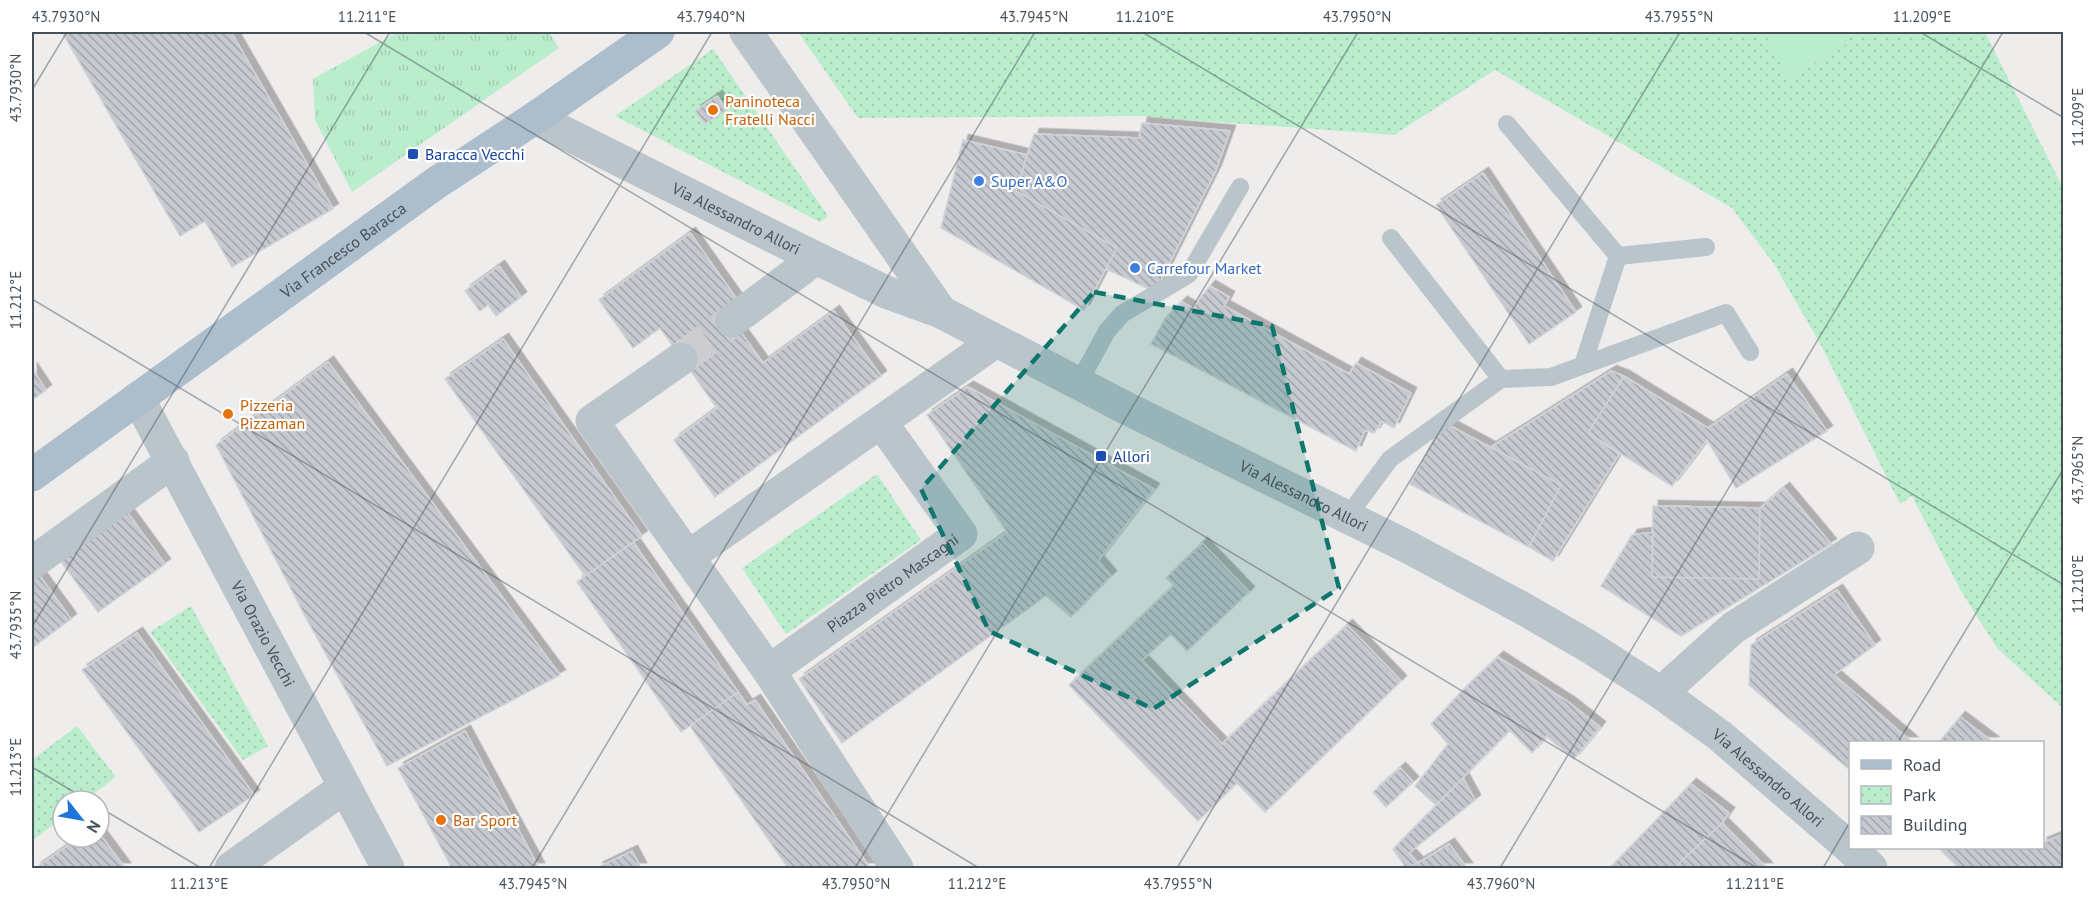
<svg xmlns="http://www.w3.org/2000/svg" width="2095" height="900" viewBox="0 0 2095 900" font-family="'PT Sans',sans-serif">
	<defs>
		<pattern id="grass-tufts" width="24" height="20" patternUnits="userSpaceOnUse" patternTransform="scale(1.5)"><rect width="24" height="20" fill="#baedcc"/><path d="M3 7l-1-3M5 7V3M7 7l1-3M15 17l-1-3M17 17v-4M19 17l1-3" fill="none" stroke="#a1cdb1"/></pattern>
		<pattern id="park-dots" width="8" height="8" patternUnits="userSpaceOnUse" patternTransform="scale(1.5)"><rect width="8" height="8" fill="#baedcc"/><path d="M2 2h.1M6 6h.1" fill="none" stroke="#a1cdb1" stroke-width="1.8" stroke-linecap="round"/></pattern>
		<pattern id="building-back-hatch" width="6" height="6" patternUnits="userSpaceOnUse" patternTransform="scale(1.5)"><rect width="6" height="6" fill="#c6c9cf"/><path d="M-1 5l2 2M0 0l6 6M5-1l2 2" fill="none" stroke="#a3a6ab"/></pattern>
		<filter id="shadow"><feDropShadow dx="5.5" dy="-5.5" stdDeviation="0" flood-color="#0004"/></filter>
	</defs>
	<rect width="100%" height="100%" fill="#efecec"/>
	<path fill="url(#grass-tufts)" d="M398,32H549L559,48L352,192L315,120L313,79Z"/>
	<path fill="url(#park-dots)" d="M798,32H1985L2063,188V708L1997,648L1961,591L1912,496L1900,504L1821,345L1774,264L1732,208L1495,70L1394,135L1139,116L858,118Z
		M713,49L828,216L820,222L615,116Z
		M877,474L921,540L786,634L742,568Z
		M191,606L268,746L243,760L150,632Z
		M77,726L116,777L84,801H63V817L32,841V760Z"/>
	<path fill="#baedcc" d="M1764,32H1841L1847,44L1789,79Z"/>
	<path fill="url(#building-back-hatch)" stroke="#d0d3d8" stroke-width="1.5" filter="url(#shadow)" d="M62,32H231L333,209L232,267L205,221L180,236Z
		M717,96L727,110L705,124L695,111Z
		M1142,123L1230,131L1216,170L1155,292L1106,269L1117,248L1016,191L1034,134L1139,138Z
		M963,140L1027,155L1016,191L1117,248L1084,310L941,228Z
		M1483,173L1576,312L1529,344L1436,205Z
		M690,233L741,305L728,315L763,363L834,311L881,376L715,497L674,440L717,408L660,328L633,348L599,300Z
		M499,266L521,297L496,316L488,305L480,311L465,291Z
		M1210,286L1229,297L1224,306L1349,374L1356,363L1411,393L1394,428L1382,421L1374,433L1365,430L1356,451L1151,344L1166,317L1182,302L1192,308Z
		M503,339L642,536L585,576L445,379Z
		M328,362L560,675L387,766L305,616L216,445Z
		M32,369L46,390L32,400Z
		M1611,371L1624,376L1588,433L1619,454L1553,561L1529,547L1561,485L1491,447Z
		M1787,374L1827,431L1736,488L1707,440L1672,486L1588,433L1624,376L1708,428Z
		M968,387L1154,489L1098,561L1111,576L1071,617L1046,596L842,743L799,679L1007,532L927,415Z
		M1443,422L1561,485L1529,547L1410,484Z
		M1784,488L1831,544L1681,636L1601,586L1632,535L1653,532L1652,577L1759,579L1760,508Z
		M1653,506L1760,508L1759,579L1652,577Z
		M124,508L165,564L98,612L57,556Z
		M633,542L738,692L681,732L577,582Z
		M1202,543L1249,592L1187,651L1171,634L1142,660L1222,744L1347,625L1401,681L1265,812L1237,783L1198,821L1069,685L1174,585L1166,578Z
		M39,575L71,619L32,648V581Z
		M1837,590L1875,645L1834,675L1912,742H1850V770L1749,685L1751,645Z
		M137,633L254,795L199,832L82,670Z
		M1498,657L1570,703L1600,727L1574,759L1546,736L1532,753L1467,686Z
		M1467,686L1510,730L1436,805L1415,786L1448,744L1431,724Z
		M738,692L747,705L755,700L870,868H788L690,726Z
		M1960,717L1993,742H1939Z
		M465,731L539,868H452L398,768Z
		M1400,768L1413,782L1386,807L1373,792Z
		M1463,778L1475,800L1409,853L1418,863L1406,868L1393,849Z
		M1691,784L1729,813L1722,823L1674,868H1610Z
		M1722,823L1767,868H1674Z
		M99,833L125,868H36L80,837H99Z
		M2064,834V868H2040L2039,867L2029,868L2023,865L2020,868H1959L1938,848H2042V843Z
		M1449,844L1467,868H1408L1418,863Z
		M632,851L641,868H597Z"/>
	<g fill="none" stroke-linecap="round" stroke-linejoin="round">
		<path stroke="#cdcdcf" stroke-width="33" stroke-dasharray="33 16" stroke-linecap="butt" d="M681,359L732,321"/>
		<path stroke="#bac4cb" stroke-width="18" d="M1507,124L1618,256L1583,365
			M1618,256L1706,247
			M1501,379L1551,377L1726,313L1750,352
			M1078,384L1107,331L1122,314L1189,274L1240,187
			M1347,517L1390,459L1501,379L1391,238"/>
		<g stroke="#bac4cb" stroke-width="33">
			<path id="s1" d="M535,118L816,258L886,292L941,312"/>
			<path d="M732,321L816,258"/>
			<path d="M681,359L592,421L688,557L996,341"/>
			<path id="s2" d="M138,398L388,868"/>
			<path d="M688,557L769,671L897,868"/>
			<path d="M32,563L173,461"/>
			<path id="s3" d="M769,671L961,534L881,422"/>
			<path d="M1661,693L1733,628L1858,548"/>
			<path d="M231,868L345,787"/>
		</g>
		<path stroke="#bac4cb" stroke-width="33" id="s4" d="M746,32L941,312L1124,407L1406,546L1522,608L1588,646L1661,693L1719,735L1848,846L1871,868"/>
		<path stroke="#acbdcb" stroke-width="33" id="s5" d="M32,475L436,183L535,118L658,32"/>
	</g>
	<path fill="#0f766e" fill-opacity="0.2" stroke="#0f766e" stroke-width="4.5" stroke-dasharray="12 8" stroke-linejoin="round" d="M1094,292L1272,326L1339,588L1153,709L989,631L921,489Z"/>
	<path fill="none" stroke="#455059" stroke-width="1.5" stroke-opacity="0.45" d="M364,32L1757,868M1142,32L2064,585M1920,32L2064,118M32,90L67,32M32,299L979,868M32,627L390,32M1898,742L2064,468M32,767L89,801M99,807L201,868M209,868L712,32M532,868L1035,32M855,868L1358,32M1177,868L1680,32M1500,868L2003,32M1823,868L1850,822"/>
	<g fill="#e8710a" stroke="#fff" stroke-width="2">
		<circle cx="713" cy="110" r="6"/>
		<circle cx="228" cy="414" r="6"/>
		<circle cx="441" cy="820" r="6"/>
	</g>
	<g fill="#1a4fb4" stroke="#fff" stroke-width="2">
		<rect x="407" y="148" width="12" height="12" rx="3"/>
		<rect x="1095" y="450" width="12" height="12" rx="3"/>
	</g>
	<g fill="#3f7fe0" stroke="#fff" stroke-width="2">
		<circle cx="979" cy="181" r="6"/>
		<circle cx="1135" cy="268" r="6"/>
	</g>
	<g text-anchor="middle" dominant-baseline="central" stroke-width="4.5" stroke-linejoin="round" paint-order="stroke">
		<g font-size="16" fill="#c56008" stroke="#fff" text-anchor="start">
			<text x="725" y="101">Paninoteca<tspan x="725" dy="18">Fratelli Nacci</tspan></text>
			<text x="240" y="405">Pizzeria<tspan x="240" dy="18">Pizzaman</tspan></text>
			<text x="453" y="820">Bar Sport</text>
		</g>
		<g font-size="16" fill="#164399" stroke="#fff" text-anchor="start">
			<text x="425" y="154">Baracca Vecchi</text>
			<text x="1113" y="456">Allori</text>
		</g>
		<g font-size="16" fill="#366cbe" stroke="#fff" text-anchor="start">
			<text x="991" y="181">Super A&amp;O</text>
			<text x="1147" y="268">Carrefour Market</text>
		</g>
		<g font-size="16" fill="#455059" stroke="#fff">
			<text stroke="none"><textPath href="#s1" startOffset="225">Via Alessandro Allori</textPath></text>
			<text stroke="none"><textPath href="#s5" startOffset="384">Via Francesco Baracca</textPath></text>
			<text stroke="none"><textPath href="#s4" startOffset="748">Via Alessandro Allori</textPath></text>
			<text stroke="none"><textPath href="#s3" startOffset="152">Piazza Pietro Mascagni</textPath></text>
			<text stroke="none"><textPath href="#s2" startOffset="267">Via Orazio Vecchi</textPath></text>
			<text stroke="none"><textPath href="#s4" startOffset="1293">Via Alessandro Allori</textPath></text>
		</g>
	</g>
	<rect width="2095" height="900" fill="none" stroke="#ffffff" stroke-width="66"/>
	<rect x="1849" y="741" width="195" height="108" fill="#ffffff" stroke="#b5b9bd" stroke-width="1.5"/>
	<rect x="1861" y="760" width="30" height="9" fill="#acbdcb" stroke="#b5b9bd" stroke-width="1.5"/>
	<text x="1903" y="771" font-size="18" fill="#455059">Road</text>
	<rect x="1861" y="786" width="30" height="18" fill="url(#park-dots)" stroke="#b5b9bd" stroke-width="1.5"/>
	<text x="1903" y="801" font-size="18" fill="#455059">Park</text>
	<rect x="1861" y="816" width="30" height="18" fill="url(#building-back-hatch)" stroke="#b5b9bd" stroke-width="1.5"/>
	<text x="1903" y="831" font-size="18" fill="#455059">Building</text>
	<g transform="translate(81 819) rotate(121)"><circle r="28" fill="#ffffff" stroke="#b5b9bd" stroke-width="1.5"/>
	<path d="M0-4.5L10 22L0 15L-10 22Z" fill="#1d76d7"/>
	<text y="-9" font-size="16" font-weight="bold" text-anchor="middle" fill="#455059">N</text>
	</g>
	<rect x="33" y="33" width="2029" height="834" fill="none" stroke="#455059" stroke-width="2"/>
	<g font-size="15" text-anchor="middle" fill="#455059">
		<text x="66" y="22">43.7930°N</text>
		<text x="367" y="22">11.211°E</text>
		<text x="711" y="22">43.7940°N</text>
		<text x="1034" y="22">43.7945°N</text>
		<text x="1145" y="22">11.210°E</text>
		<text x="1357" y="22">43.7950°N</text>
		<text x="1679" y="22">43.7955°N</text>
		<text x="1922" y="22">11.209°E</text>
		<text transform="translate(16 88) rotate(-90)" y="5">43.7930°N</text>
		<text transform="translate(2078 117) rotate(-90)" y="5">11.209°E</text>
		<text transform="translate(16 300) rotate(-90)" y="5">11.212°E</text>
		<text transform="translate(2078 470) rotate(-90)" y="5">43.7965°N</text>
		<text transform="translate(2078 584) rotate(-90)" y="5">11.210°E</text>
		<text transform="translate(16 625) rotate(-90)" y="5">43.7935°N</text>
		<text transform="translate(16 767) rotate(-90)" y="5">11.213°E</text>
		<text x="199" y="889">11.213°E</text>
		<text x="533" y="889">43.7945°N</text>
		<text x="856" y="889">43.7950°N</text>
		<text x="977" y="889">11.212°E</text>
		<text x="1178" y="889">43.7955°N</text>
		<text x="1501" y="889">43.7960°N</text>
		<text x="1755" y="889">11.211°E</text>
	</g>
</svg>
